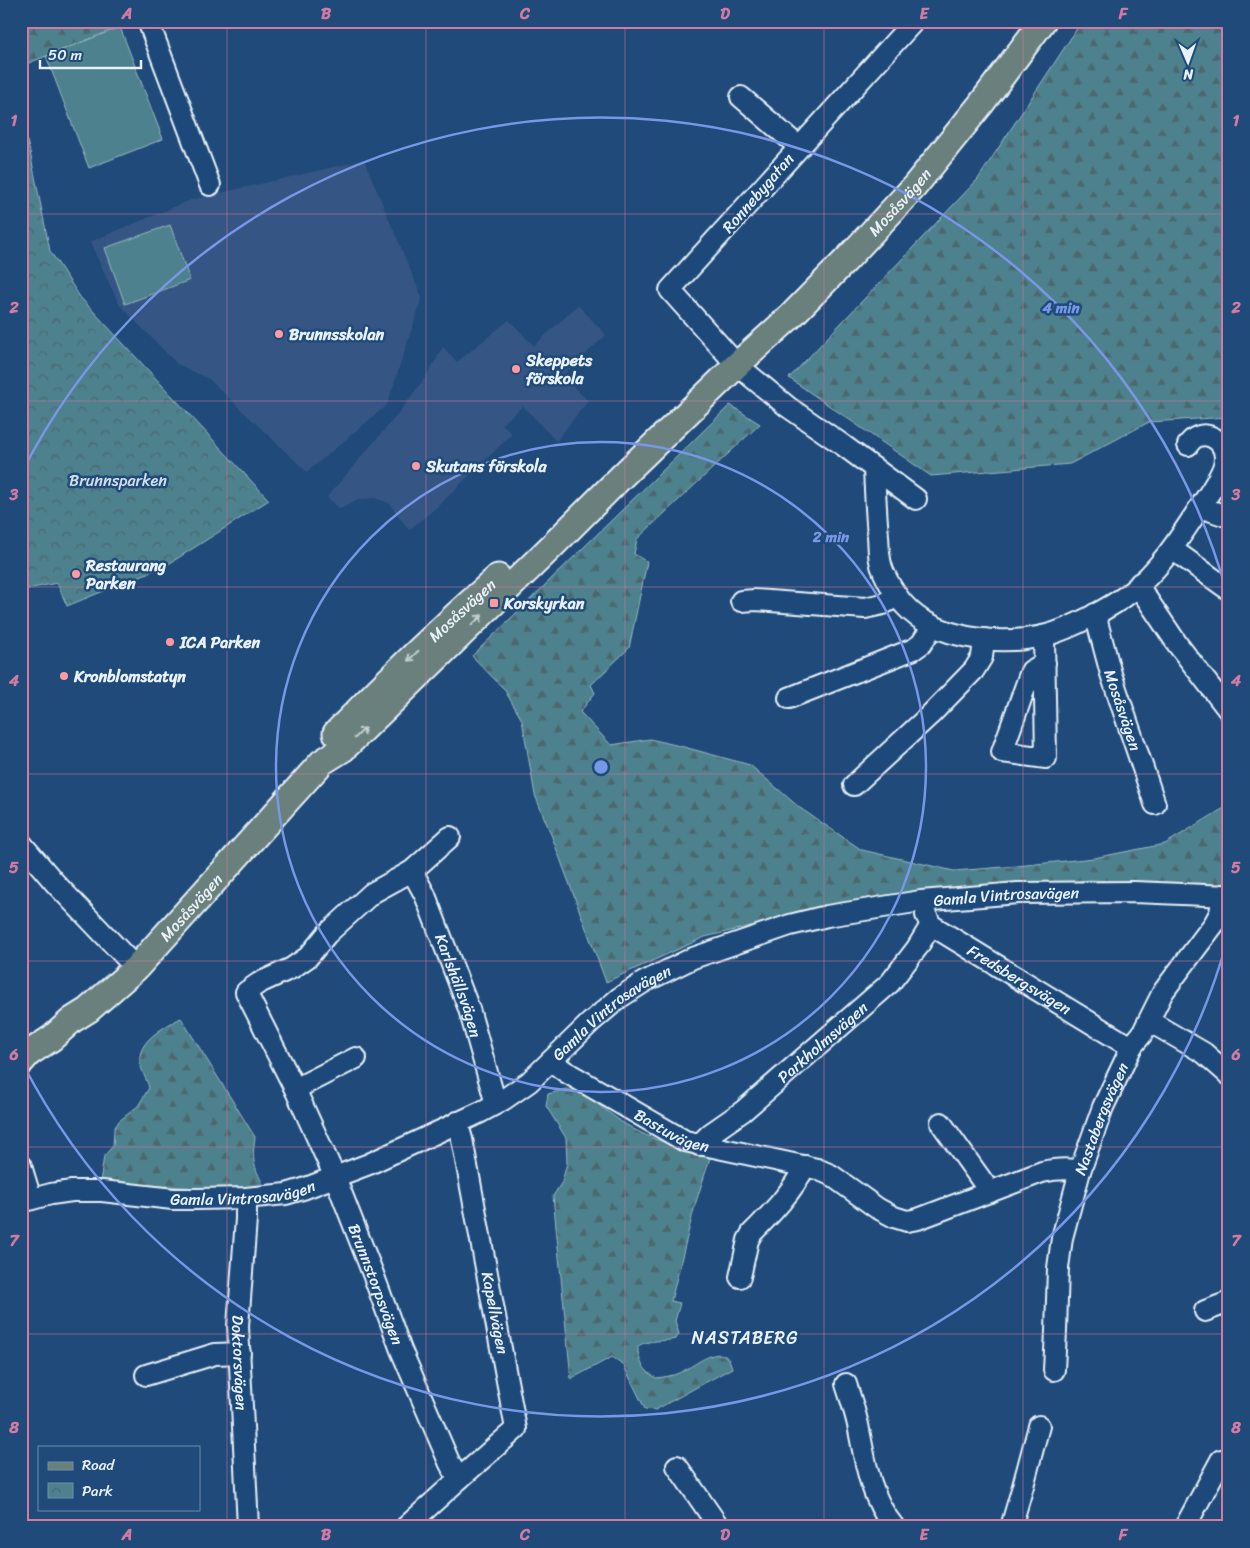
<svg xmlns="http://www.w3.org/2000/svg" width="1250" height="1548" viewBox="0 0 1250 1548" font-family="Sriracha,sans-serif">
	<defs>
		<pattern id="forest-firs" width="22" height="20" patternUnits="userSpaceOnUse" patternTransform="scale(1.25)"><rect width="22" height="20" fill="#4e818d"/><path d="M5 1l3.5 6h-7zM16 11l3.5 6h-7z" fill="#4a676f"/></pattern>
		<pattern id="park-crowns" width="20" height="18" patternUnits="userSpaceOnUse" patternTransform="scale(1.25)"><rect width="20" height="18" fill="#4e818d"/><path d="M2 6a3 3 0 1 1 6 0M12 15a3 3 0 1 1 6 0" fill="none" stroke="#4a676f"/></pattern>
	</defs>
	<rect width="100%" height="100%" fill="#1f4a7a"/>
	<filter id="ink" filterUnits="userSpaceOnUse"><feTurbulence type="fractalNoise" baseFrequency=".02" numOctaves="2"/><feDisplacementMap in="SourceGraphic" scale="10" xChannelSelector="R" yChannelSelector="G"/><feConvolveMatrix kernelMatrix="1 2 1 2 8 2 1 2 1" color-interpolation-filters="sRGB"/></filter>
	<g filter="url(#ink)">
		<path fill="#365784" d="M364,160L422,298L387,405L307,472L209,379L177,364L119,304L90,242L191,200Z
			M578,305L606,335L562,376L588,401L556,441L523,406L502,424L512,434L438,506L409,530L389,503L375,498L359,499L340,509L327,497L398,414L427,375L443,347L457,362L509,320L534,346Z"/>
		<path fill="#4e818d" stroke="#9bb9c2" d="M120,27L163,139L89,168L46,56Z
			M170,225L190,280L125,304L105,248Z"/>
		<path fill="url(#forest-firs)" stroke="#9bb9c2" d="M21,21H128L120,27L21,66Z
			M1082,21H1229V417L1149,422L1070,464L931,476L789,378L978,179Z
			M730,405L760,424L637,539L634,554L647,562L629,648L591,685L595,693L580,712L611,745L650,739L684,747L750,765L800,808L862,850L954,871L1017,866L1094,858L1165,844L1229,805V888L1092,880L951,890L843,904L705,937L606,982L552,837L535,795L522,720L504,689L472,656Z
			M181,1018L255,1137C252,1161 253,1165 264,1186L246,1191L100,1182L104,1156L113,1146L114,1129L119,1121L138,1106L149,1088C147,1079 141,1072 140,1062C137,1041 165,1026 181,1018Z
			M566,1089C588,1093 606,1112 625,1124C652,1141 681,1148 711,1155L695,1205L671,1301L680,1303L675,1321L679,1334L676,1339C663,1342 649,1339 638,1346C637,1360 644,1371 656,1378C664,1377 672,1376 679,1373C694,1367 725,1337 732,1368L655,1410L645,1409L623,1364L612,1357L571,1379L553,1196L562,1182L567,1163L566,1138L546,1106L548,1094Z"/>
		<path fill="url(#park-crowns)" stroke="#9bb9c2" d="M21,120L30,152L50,251L80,297L269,500L167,565L67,606L57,583L23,590L24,596H21Z"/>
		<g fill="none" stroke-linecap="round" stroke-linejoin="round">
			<defs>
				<g id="minor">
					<path d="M148,21L210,185"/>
					<path d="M914,21L670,290L737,365L788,407L840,443L916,499"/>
					<path d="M741,97L798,146"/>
					<path d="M874,468C875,491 876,513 878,536C879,549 878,561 884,573C892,591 905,609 922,620C957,641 1007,645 1047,635C1070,629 1112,607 1131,592C1159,570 1179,539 1198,510C1206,498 1226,471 1225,457C1224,436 1199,427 1188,445"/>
					<path d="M1200,507L1229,517"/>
					<path d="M1172,549L1229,590"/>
					<path d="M1140,583L1143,593L1178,645L1229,711"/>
					<path d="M741,601L755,600L865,608L883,604L897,596"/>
					<path id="s1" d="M1095,614L1111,674L1155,804"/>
					<path d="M1044,636L1046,758L1002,752L1031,671L1045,663"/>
					<path d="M789,698L914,649L921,644L933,626"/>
					<path d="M854,785L930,715L974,670L982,657L984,639"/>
					<path id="s2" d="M450,837L412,871L372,893L327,934L308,957L292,968L259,983L246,992L295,1089L335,1177L373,1274L401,1350L450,1464L459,1479"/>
					<path d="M21,843L55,883L136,968"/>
					<path id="s3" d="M412,871L425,895L469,1009L496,1104"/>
					<path id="s4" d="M926,915L931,925L1119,1040L1132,1046"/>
					<path d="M1149,1021L1204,1053L1229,1075"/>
					<path id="s5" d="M551,1061L566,1072L685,1141L817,1169L831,1175L877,1208L894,1217L907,1221L918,1219L1042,1172C1056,1169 1067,1168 1080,1171"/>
					<path d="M295,1089L356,1058"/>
					<path d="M941,1123L990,1192"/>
					<path id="s6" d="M699,1145L710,1134L743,1111L890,983L917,948L931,925"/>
					<path d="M21,1166L31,1199"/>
					<path id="s7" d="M246,1198V1219L238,1326L248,1527"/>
					<path id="s8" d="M21,1202L51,1194L72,1191H102L173,1199H198L246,1198L286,1194L303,1189L369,1164L481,1112L503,1100L529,1082L591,1022L619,998L644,982L693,958L790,925L827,916L921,901L1018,893L1134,892L1229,896"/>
					<path d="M740,1277L748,1240L752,1233C772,1213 793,1191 805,1166"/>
					<path d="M1205,1311L1229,1302"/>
					<path id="s9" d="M1054,1370L1056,1331L1058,1268L1062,1238L1080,1171L1103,1107L1132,1046L1142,1034L1163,992L1214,924L1220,913L1223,895"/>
					<path d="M146,1375L215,1354L240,1353"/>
					<path d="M846,1384C850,1397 855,1411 858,1425C865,1460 870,1498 894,1527"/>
					<path d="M677,1466L719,1527"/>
					<path d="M406,1527L459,1479L516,1429L462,1139L457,1122"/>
					<path d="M1011,1527L1023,1486L1039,1426"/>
					<path d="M1185,1527L1221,1460"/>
				</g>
				<g id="major">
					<path id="s10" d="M336,733C388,679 442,627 498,577"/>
					<path id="s11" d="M21,1062L29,1053L52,1038L72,1020L88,1010L136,968L322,762L343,749L549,549L622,476L737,365L791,316L848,258L914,187L981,104L1043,21"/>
				</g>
			</defs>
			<use href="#minor" stroke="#e8f1f8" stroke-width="24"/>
			<use href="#major" stroke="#e8f1f8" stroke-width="29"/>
			<use href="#minor" stroke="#1f4a7a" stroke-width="20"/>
			<use href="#major" stroke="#6a807c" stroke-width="25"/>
		</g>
		<defs><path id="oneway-shaft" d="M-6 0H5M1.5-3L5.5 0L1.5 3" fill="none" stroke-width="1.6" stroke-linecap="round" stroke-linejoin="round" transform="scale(1.25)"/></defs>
		<g stroke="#c2cfd3">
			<use href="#oneway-shaft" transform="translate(477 620) rotate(-44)"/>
			<use href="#oneway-shaft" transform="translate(413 656) rotate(136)"/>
			<use href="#oneway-shaft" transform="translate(360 733) rotate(-44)"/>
		</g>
	</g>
	<path fill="none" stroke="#d37aa2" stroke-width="1" stroke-opacity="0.55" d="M227,21V1527M426,21V1527M625,21V1527M824,21V1527M1023,21V1527M21,214H1229M21,401H1229M21,587H1229M21,774H1229M21,961H1229M21,1147H1229M21,1334H1229"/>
	<g fill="none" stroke="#7897e6" stroke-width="2.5">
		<circle cx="601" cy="767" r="325"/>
		<path d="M1227 941A650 650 0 0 1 22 1062M22 472A650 650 0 0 1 1227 593"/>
	</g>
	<g fill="#ff9aa2" stroke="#1f4a7a" stroke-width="2">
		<circle cx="279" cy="334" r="5"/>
		<circle cx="516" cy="369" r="5"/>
		<circle cx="416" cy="466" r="5"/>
		<circle cx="76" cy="574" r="5"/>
		<rect x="489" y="598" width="10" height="10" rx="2.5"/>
		<circle cx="170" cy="642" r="5"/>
		<circle cx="64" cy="676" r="5"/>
	</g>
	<g text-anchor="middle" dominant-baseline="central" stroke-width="5" stroke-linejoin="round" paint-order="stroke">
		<g font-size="16" fill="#e8f1f8" stroke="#1f4a7a">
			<text transform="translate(758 193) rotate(-49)">Ronnebygatan</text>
			<text stroke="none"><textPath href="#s11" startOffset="1232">Mosåsvägen</textPath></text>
			<text stroke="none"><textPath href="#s10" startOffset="176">Mosåsvägen</textPath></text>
			<text stroke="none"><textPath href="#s1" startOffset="100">Mosåsvägen</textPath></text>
			<text stroke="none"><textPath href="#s8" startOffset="1064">Gamla Vintrosavägen</textPath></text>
			<text stroke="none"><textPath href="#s11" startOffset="231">Mosåsvägen</textPath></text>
			<text stroke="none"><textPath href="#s4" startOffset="115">Fredsbergsvägen</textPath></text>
			<text stroke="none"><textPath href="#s3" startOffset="124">Karlshällsvägen</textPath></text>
			<text stroke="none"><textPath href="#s8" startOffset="644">Gamla Vintrosavägen</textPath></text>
			<text stroke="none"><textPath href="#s6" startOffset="161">Parkholmsvägen</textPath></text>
			<text stroke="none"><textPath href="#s9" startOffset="258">Nastabergsvägen</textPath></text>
			<text stroke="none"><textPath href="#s5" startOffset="140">Bastuvägen</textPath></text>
			<text stroke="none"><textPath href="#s8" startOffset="224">Gamla Vintrosavägen</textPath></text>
			<text stroke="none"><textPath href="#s2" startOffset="579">Brunnstorpsvägen</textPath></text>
			<text transform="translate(495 1313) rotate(79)">Kapellvägen</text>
			<text stroke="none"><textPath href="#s7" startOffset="165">Doktorsvägen</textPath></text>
		</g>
		<g font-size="16" font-weight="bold" fill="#e8f1f8" stroke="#1f4a7a" text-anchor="start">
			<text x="289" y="334">Brunnsskolan</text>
			<text x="526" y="360">Skeppets<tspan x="526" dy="18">förskola</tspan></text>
			<text x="426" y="466">Skutans förskola</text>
			<text x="86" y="565">Restaurang<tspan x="86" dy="18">Parken</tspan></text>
			<text x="504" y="603">Korskyrkan</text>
			<text x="180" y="642">ICA Parken</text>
			<text x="74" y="676">Kronblomstatyn</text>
		</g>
		<g font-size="16" fill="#d1e0e8" stroke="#1f4a7a">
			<text x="118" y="480">Brunnsparken</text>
		</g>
		<g font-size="18" letter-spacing="1" fill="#e8f1f8" stroke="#1f4a7a">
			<text x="745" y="1338">NASTABERG</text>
		</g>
	</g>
	<circle cx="601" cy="767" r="8" fill="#7897e6" stroke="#1f4a7a" stroke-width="2.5"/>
	<g font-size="15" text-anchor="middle" font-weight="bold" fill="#7897e6" stroke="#1f4a7a" stroke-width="5" stroke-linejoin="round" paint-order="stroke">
		<text x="1061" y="313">4 min</text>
		<text x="831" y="542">2 min</text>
	</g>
	<rect width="1250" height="1548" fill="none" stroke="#1f4a7a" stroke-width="55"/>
	<rect x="38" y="1446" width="162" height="65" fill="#1f4a7a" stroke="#6f8dac"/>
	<rect x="48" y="1462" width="25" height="8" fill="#6a807c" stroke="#6f8dac"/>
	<text x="82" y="1470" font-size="15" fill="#e8f1f8">Road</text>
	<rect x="48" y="1483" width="25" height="15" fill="url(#park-crowns)" stroke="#6f8dac"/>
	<text x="82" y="1496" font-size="15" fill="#e8f1f8">Park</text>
	<g transform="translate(1188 62) rotate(178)" stroke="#1f4a7a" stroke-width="4" paint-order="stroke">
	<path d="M0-4L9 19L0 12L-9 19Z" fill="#e8f1f8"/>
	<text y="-8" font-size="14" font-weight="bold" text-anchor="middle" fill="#e8f1f8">N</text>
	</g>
	<path d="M40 60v8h101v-8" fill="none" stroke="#e8f1f8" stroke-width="2.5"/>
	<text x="48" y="60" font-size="15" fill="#e8f1f8" stroke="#1f4a7a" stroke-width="4" paint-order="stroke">50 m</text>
	<rect x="28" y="28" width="1194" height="1492" fill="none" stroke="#d37aa2" stroke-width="2"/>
	<g font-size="16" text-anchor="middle" font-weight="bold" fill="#d37aa2">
		<text x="127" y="19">A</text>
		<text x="326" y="19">B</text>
		<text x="525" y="19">C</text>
		<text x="725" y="19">D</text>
		<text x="924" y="19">E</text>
		<text x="1123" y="19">F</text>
		<text x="14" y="126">1</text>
		<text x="1236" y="126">1</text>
		<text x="14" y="313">2</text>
		<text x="1236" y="313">2</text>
		<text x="14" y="500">3</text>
		<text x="1236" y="500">3</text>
		<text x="14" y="686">4</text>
		<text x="1236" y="686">4</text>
		<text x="14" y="873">5</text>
		<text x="1236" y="873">5</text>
		<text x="14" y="1060">6</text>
		<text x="1236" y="1060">6</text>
		<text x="14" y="1246">7</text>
		<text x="1236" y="1246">7</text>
		<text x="14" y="1433">8</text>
		<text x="1236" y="1433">8</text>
		<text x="127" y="1540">A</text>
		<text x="326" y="1540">B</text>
		<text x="525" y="1540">C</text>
		<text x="725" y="1540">D</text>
		<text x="924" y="1540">E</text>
		<text x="1123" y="1540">F</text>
	</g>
</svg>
